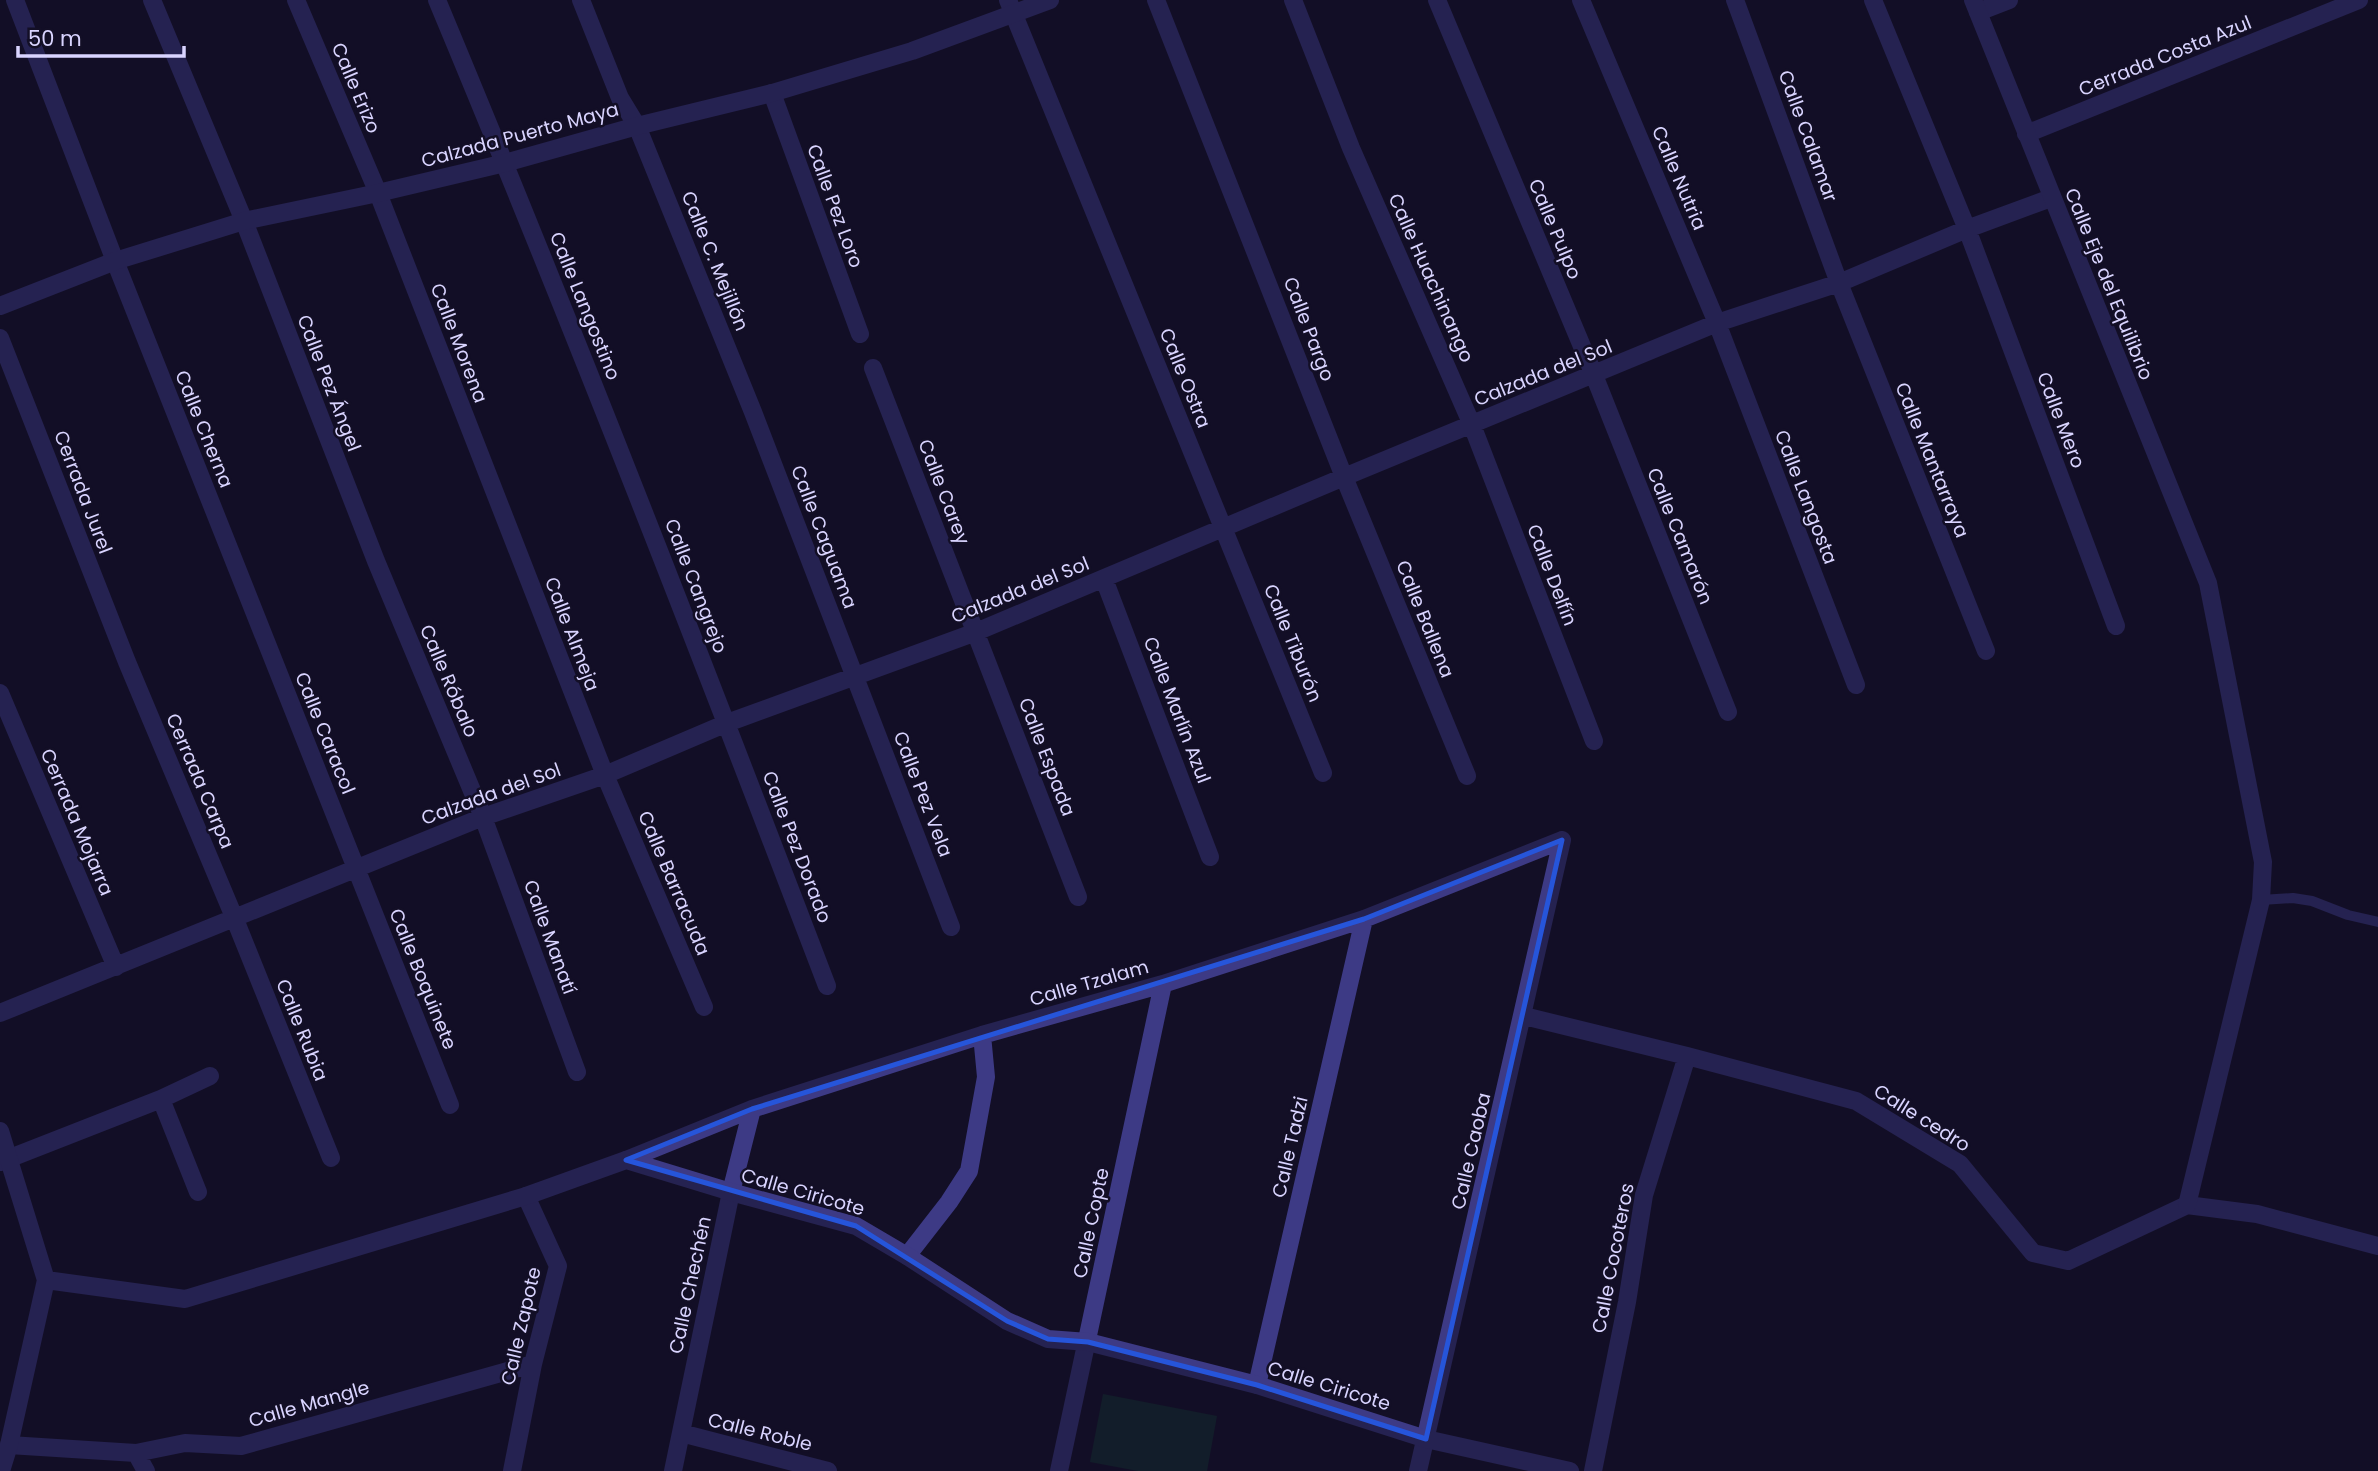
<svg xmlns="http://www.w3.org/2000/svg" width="2378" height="1471" viewBox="0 0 2378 1471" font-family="Poppins,sans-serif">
	<rect width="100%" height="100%" fill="#130f26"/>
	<path fill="#12302f" d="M1103,1394L1217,1416L1207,1471H1138L1090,1462Z"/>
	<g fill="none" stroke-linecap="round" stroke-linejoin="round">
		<path stroke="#3d3a85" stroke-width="10" d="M2261,900L2293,898L2312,901L2348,915L2378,922"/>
		<path stroke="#3d3a85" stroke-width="18" d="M15,0L115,261L450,1105
			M152,0L244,221L376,561L483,817L577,1072
			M296,0L378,193L605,775L704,1007
			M437,0C573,326 701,656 827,986
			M581,0L620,98L637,126L753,412L951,927
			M1008,0L1323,773
			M1156,0L1344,477L1467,776
			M1293,0L1351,148L1472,425L1594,741
			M1437,0L1594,375L1728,712
			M1581,0L1717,323L1856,685
			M1735,0L1839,283L1986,651
			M1873,0L1967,229L2116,626
			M1978,12L2009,0
			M772,93L860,334
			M2026,134L2359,0
			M0,338L127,662L234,917L331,1158
			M873,368L1078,897
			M1104,579L1210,857
			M0,693L116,967
			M0,1013L483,817L605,775L727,723L976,632L1344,477L1717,323L1839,283L1967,229L2051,198
			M1524,1016L1687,1056L1856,1101L1960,1164L2033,1253L2068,1261L2187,1205L2257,1214L2378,1246
			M161,1099L198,1192
			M626,1160L752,1109L982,1035L1163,984L1364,919L1562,840
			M0,1162L161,1099L210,1076
			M907,1256L949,1202L969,1171L986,1077L982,1035
			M1257,1385L1364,919
			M681,1433L828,1471
			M9,1445L136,1453L185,1443L241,1446L533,1364
			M136,1453L146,1471
			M512,1471L533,1364L558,1266L526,1196
			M673,1471L731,1192L752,1109
			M1059,1471L1163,984
			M1418,1471L1562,840
			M1593,1471L1627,1302L1644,1195L1687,1056"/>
		<path stroke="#3d3a85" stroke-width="18" d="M1973,0L2208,583L2263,862L2261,900L2187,1205
			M0,306L115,261L244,221L378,193L505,163L637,126L772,93L912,51L1050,0
			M0,1131L46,1280L9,1445L1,1471
			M46,1280L185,1299L526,1196L626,1160L731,1192L856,1226L907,1256L1007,1321L1048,1339L1088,1342L1257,1385L1426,1439L1570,1471"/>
	</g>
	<path d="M0 0H2378V1471H0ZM1562,840L1426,1439L1257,1385L1088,1342L1048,1339L1007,1321L856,1226L626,1160L752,1109L1364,919Z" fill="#130f26" fill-opacity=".55" fill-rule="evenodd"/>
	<path fill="none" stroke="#2655da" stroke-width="5" stroke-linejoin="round" d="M1562,840L1426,1439L1257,1385L1088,1342L1048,1339L1007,1321L856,1226L626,1160L752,1109L1364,919Z"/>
	<g text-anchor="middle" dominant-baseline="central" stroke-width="5" stroke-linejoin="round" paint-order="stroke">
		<g font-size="19" fill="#d9d4ff" stroke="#130f26">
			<text transform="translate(2165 56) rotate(-22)">Cerrada Costa Azul</text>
			<text transform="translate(356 88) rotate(67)">Calle Erizo</text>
			<text transform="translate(520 135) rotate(-15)">Calzada Puerto Maya</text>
			<text transform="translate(1808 136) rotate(70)">Calle Calamar</text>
			<text transform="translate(1679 178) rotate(67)">Calle Nutria</text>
			<text transform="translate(835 206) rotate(70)">Calle Pez Loro</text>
			<text transform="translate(1555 229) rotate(67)">Calle Pulpo</text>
			<text transform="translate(715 261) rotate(68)">Calle C. Mejillón</text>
			<text transform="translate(1431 278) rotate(66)">Calle Huachinango</text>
			<text transform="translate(2109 284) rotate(68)">Calle Eje del Equilibrio</text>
			<text transform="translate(585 306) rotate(68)">Calle Langostino</text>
			<text transform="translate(1309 329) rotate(69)">Calle Pargo</text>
			<text transform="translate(459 343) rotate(69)">Calle Morena</text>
			<text transform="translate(1543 373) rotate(-22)">Calzada del Sol</text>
			<text transform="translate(1185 378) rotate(68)">Calle Ostra</text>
			<text transform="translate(329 383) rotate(69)">Calle Pez Ángel</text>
			<text transform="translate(2061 420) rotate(69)">Calle Mero</text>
			<text transform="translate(204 429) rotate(68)">Calle Cherna</text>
			<text transform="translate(1932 460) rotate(68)">Calle Mantarraya</text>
			<text transform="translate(83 492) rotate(69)">Cerrada Jurel</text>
			<text transform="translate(944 492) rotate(69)">Calle Carey</text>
			<text transform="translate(1806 497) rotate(69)">Calle Langosta</text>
			<text transform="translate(1680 536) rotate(68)">Calle Camarón</text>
			<text transform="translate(824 537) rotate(69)">Calle Caguama</text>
			<text transform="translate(1552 575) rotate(69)">Calle Delfín</text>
			<text transform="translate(696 586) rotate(69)">Calle Cangrejo</text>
			<text transform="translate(1020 590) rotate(-22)">Calzada del Sol</text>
			<text transform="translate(1425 619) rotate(68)">Calle Ballena</text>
			<text transform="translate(572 634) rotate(69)">Calle Almeja</text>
			<text transform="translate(1293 643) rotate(68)">Calle Tiburón</text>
			<text transform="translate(449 681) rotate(67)">Calle Róbalo</text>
			<text transform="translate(1177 710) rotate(69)">Calle Marlín Azul</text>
			<text transform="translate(325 733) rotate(68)">Calle Caracol</text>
			<text transform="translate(1047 757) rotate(69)">Calle Espada</text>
			<text transform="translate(200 781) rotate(67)">Cerrada Carpa</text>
			<text transform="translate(491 794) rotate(-20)">Calzada del Sol</text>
			<text transform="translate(923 794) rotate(69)">Calle Pez Vela</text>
			<text transform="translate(77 822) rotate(67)">Cerrada Mojarra</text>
			<text transform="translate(797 847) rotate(69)">Calle Pez Dorado</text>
			<text transform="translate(674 883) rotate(67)">Calle Barracuda</text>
			<text transform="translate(550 937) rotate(70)">Calle Manatí</text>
			<text transform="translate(423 979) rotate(68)">Calle Boquinete</text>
			<text transform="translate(1089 983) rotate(-16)">Calle Tzalam</text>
			<text transform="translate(302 1030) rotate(68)">Calle Rubia</text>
			<text transform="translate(1922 1118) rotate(32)">Calle cedro</text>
			<text transform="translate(1290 1147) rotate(-77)">Calle Tadzi</text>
			<text transform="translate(1471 1151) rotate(-77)">Calle Caoba</text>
			<text transform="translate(803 1192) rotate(16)">Calle Ciricote</text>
			<text transform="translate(1091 1223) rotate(-78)">Calle Copte</text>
			<text transform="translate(1613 1258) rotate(-79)">Calle Cocoteros</text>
			<text transform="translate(690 1285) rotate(-78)">Calle Chechén</text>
			<text transform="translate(521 1326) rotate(-77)">Calle Zapote</text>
			<text transform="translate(1329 1386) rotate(17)">Calle Ciricote</text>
			<text transform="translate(309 1404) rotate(-16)">Calle Mangle</text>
			<text transform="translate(760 1432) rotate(14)">Calle Roble</text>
		</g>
	</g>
	<path d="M18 46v10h166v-10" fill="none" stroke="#d9d4ff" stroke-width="3.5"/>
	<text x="28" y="46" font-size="21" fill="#d9d4ff" stroke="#130f26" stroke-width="5" paint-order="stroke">50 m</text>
</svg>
